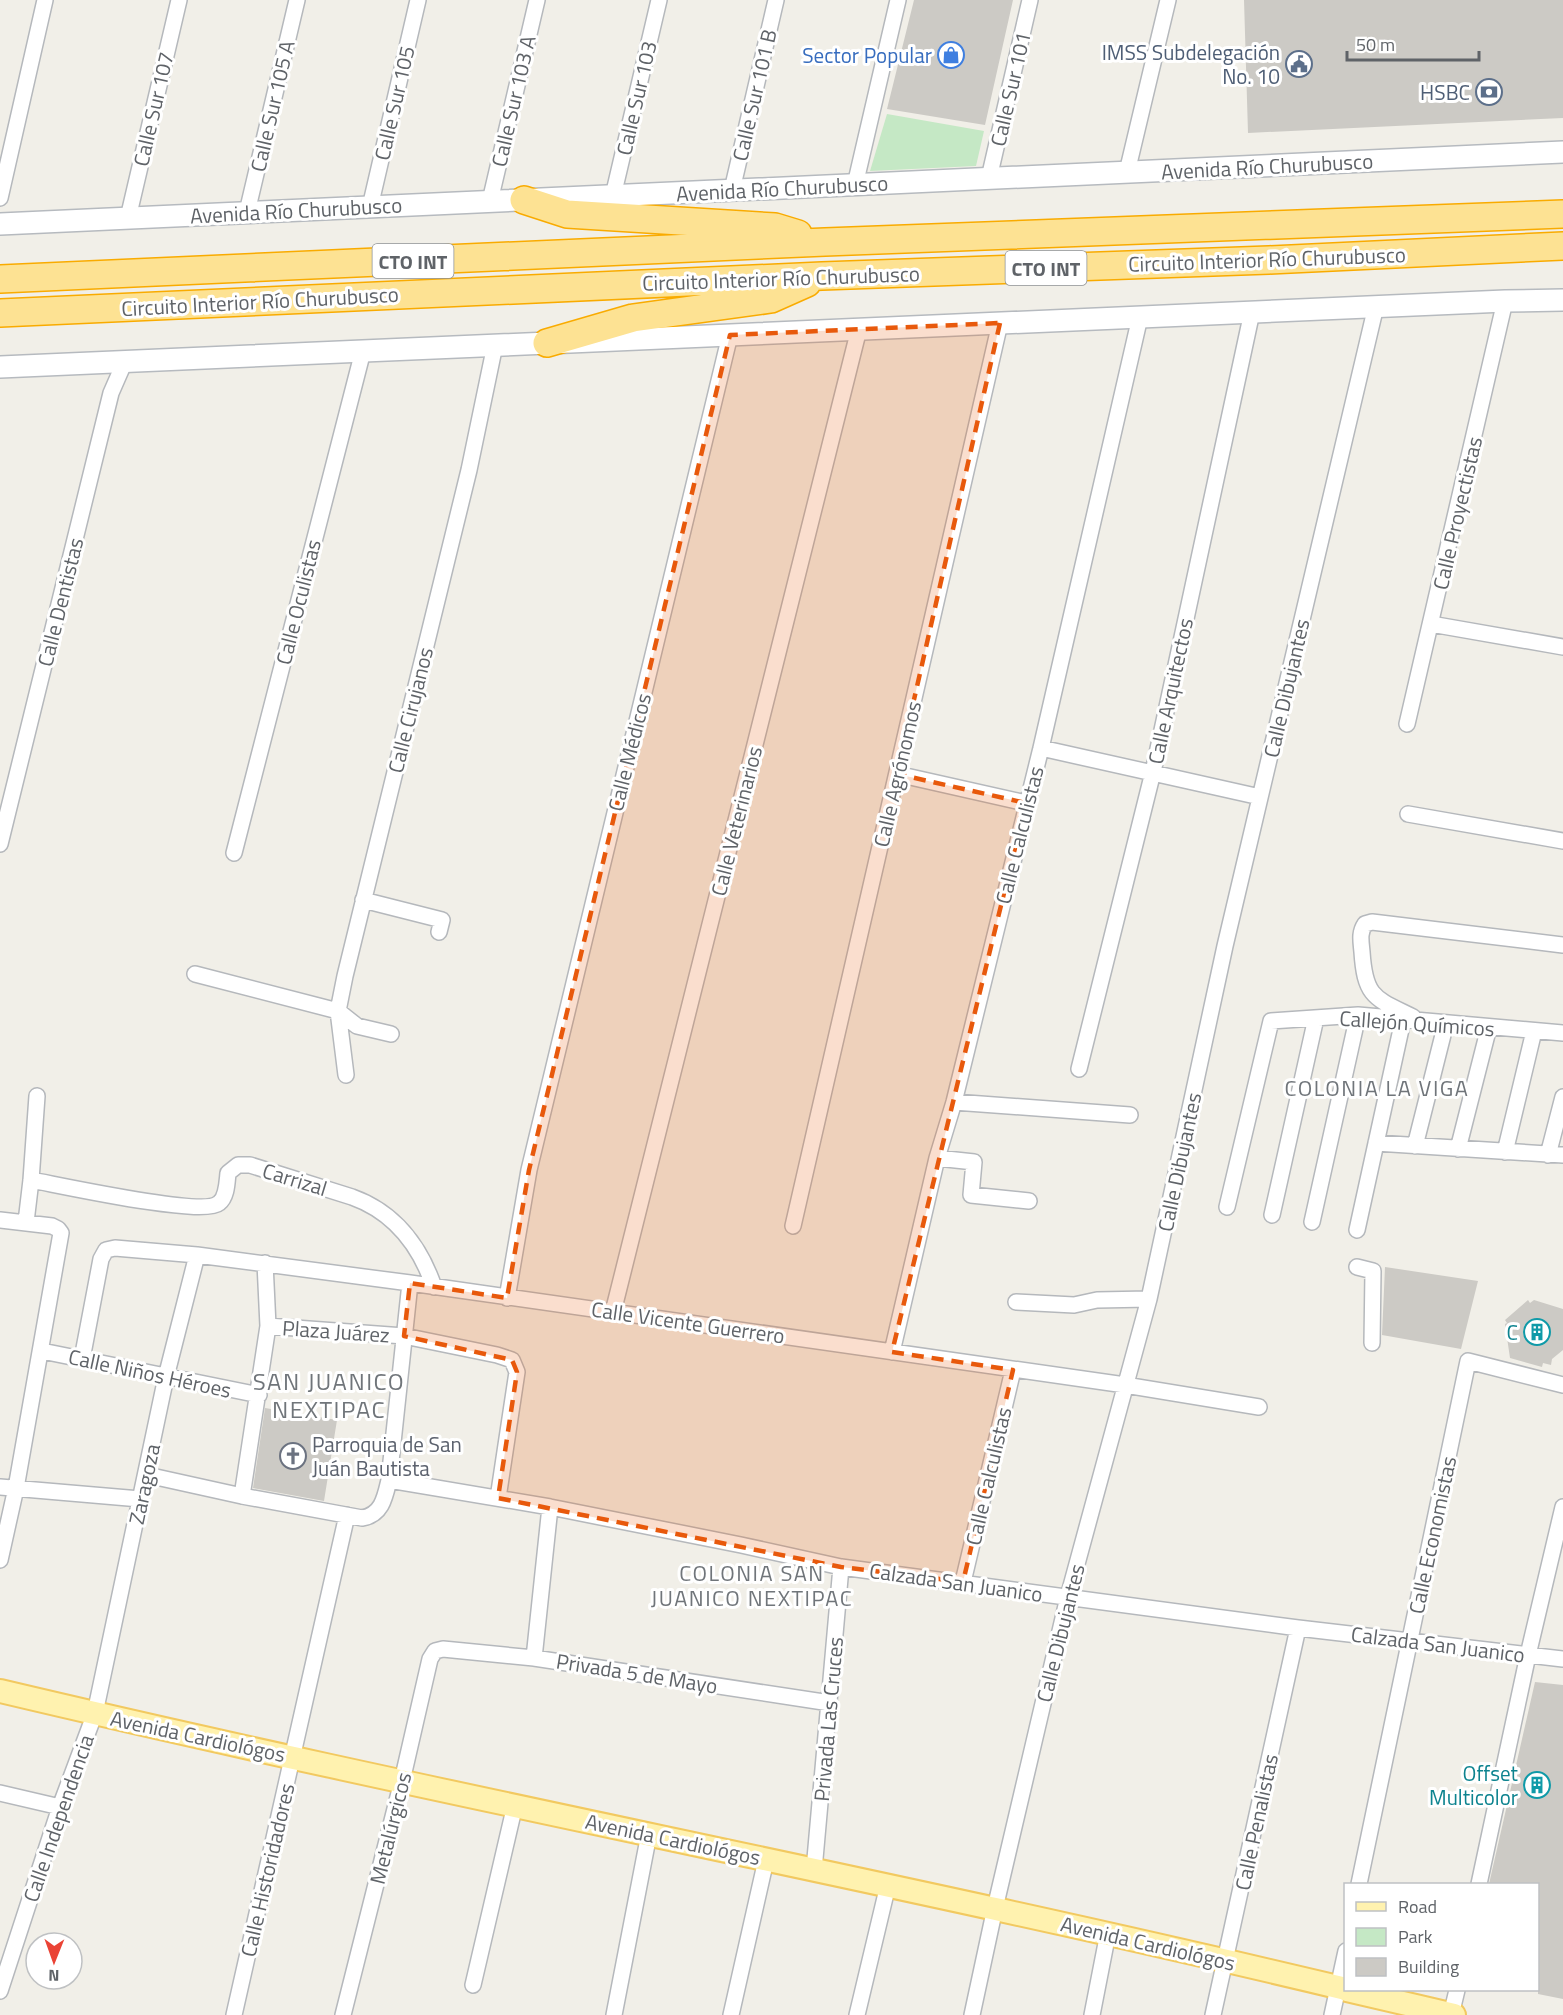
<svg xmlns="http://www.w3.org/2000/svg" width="1563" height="2015" viewBox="0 0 1563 2015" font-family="'Titillium Web',sans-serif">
	<rect width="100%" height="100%" fill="#f1efe8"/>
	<path fill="#c5e8c5" d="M887,114L984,131L976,166L870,171Z"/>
	<path fill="#cccac5" d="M914,0H1013L985,125L887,109Z
		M1244,0H1563V118L1248,133Z
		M1385,1267L1478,1281L1461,1349L1382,1335Z
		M1528,1300L1530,1303L1534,1300L1563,1309V1350L1552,1359L1551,1365L1543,1363L1542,1367L1510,1358L1505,1324L1507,1323L1505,1320Z
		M265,1408L337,1420L324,1501L253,1488Z
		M1535,1682L1563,1685V1999L1538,1994V1884H1489Z"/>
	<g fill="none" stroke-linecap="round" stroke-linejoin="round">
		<defs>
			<path id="street" d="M1127,172L1168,0
				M989,178L1030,0
				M855,185L898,0
				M732,190L776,0
				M613,196L659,0
				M0,198L45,0
				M490,201L537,0
				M370,207L418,0
				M247,212L297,0
				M128,218L179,0
				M1431,624L1563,647
				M1407,724L1505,301
				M1041,748L1260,797
				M897,774L1026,803
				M1408,814L1563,841
				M0,844L111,393L125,361
				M234,853L363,351
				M363,900L442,920L439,932
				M195,974L338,1011L357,1026L391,1034
				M1413,1017C1375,998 1365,998 1362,952C1361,941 1359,933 1365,924L1372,922L1563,945
				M1079,1069L1153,772L1252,312
				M346,1075L338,1011L345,976L469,470L495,345
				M954,1102L1130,1115
				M1376,1143L1563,1155
				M1415,1146L1446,1023
				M1458,1149L1489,1027
				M1505,1152L1534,1031
				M1548,1155L1563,1097
				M937,1158L974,1162L971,1195L1029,1201
				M31,1180C59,1185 203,1217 219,1203C227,1197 227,1182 228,1173L238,1165H250L352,1197C394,1212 420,1246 434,1287
				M1227,1207L1271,1021L1358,1015L1563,1033
				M1272,1215L1316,1018
				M0,1220L52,1226L58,1229L61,1233L16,1488L0,1560
				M26,1222L31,1180L37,1096
				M1312,1222L1358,1015
				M793,1226L1000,323
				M1357,1230L1403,1020
				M1357,1267L1373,1271L1372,1343
				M507,1298L529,1170L730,335
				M1016,1302L1074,1305L1097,1300L1149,1299
				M613,1312L859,329
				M268,1326L404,1336L497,1355L512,1360L517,1372L498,1498
				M42,1351L259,1395
				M892,1352L937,1158L954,1102L1041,748L1140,317
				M82,1359L101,1259L106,1250L115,1248L197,1255L410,1283L1125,1385L1259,1407
				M147,1475L242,1496L362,1518C382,1515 385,1497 389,1480L410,1283
				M389,1480L550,1507L741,1545L841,1567L1298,1628L1563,1659
				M0,1487L140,1499
				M242,1496L268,1326L265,1263
				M963,1582L1013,1370
				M534,1658L550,1507
				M0,1793L60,1807
				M814,1870L841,1567
				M1359,1884L1468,1361L1563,1385
				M1479,1884L1528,1655L1563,1507
				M473,1985L515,1805
				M0,1991L60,1807L95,1713L166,1377L197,1255
				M234,2015L347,1515
				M343,2015L402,1781L430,1659L435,1651L443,1649L534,1658L830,1703
				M614,2015L649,1834
				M731,2015L766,1860
				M857,2015L888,1885
				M972,2015L995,1908L1068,1597L1149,1299L1225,946L1376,306
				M1092,2015L1108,1933
				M1213,2015L1298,1628
				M1332,2015L1346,1951
				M1451,2015L1457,1990"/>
			<path id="secondary" d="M0,224L1563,152
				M0,367L1505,301L1563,300"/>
			<path id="primary" d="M0,1691C447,1797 899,1882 1346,1989
				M1347,1990L1454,2015"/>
			<path id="highway" d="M524,200L567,214L775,227L798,234
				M0,279L825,242L1563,214
				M0,313L822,276L1269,260L1563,246
				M547,343L633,318L771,299L807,283"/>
		</defs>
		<use href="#street" stroke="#b5b8bc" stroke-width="18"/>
		<use href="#secondary" stroke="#b6babf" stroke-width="24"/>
		<use href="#primary" stroke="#f2c960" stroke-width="26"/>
		<use href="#highway" stroke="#f9ab00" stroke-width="30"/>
		<use href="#street" stroke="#fff" stroke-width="15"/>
		<use href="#secondary" stroke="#fff" stroke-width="21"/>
		<use href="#primary" stroke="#fff2af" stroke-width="22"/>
		<use href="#highway" stroke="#fde293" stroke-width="27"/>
	</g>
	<path fill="#e8590c" fill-opacity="0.2" stroke="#e8590c" stroke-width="4.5" stroke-dasharray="12 8" stroke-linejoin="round" d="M1000,323L897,774L1026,803L892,1352L1013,1370L963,1582L841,1567L498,1498L517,1372L512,1360L404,1336L410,1283L507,1298L529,1170L730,335Z"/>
	<defs>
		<symbol id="shop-ring" viewBox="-11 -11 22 22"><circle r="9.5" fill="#fff" stroke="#3f7fe0" stroke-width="1.5"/><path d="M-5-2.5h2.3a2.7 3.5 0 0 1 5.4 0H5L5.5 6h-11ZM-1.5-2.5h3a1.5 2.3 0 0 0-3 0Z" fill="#3f7fe0"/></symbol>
		<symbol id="civic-ring" viewBox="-11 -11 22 22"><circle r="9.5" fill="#fff" stroke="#5c6f8a" stroke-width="1.5"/><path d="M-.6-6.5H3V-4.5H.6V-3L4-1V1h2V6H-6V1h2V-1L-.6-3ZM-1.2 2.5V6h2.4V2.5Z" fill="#5c6f8a"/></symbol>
		<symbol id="bank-ring" viewBox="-11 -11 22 22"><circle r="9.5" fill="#fff" stroke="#5c6f8a" stroke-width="1.5"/><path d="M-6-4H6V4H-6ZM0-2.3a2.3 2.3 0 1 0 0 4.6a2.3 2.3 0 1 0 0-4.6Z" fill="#5c6f8a"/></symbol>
		<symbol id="building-ring" viewBox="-11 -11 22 22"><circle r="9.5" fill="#fff" stroke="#0f9aa8" stroke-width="1.5"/><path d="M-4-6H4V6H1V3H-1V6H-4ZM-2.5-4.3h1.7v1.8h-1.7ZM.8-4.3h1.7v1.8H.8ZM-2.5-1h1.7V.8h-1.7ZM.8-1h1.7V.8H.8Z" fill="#0f9aa8"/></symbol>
		<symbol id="church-ring" viewBox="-11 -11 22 22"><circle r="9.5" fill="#fff" stroke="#6b7280" stroke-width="1.5"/><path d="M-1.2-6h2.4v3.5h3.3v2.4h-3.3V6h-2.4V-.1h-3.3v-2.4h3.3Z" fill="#6b7280"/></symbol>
	</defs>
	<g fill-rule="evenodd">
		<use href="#shop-ring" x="936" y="40" width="30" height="30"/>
		<use href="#civic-ring" x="1284" y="49" width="30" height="30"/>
		<use href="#bank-ring" x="1474" y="77" width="30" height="30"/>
		<use href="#building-ring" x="1522" y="1317" width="30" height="30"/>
		<use href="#church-ring" x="278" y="1441" width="30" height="30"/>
		<use href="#building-ring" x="1522" y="1770" width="30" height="30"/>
	</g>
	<g text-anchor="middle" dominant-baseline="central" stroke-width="6" stroke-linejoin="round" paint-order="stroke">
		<g fill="#fff" stroke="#8f9295" stroke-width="1.5">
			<rect x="372.5" y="244" width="81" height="34" rx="4.5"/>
			<rect x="1005.5" y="251" width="81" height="34" rx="4.5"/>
		</g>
		<g font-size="20" font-weight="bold" fill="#5f6368">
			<text x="413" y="261">CTO INT</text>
			<text x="1046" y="268">CTO INT</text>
		</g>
		<g font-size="21" fill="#4e5e75" stroke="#fff" text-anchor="end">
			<text x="1280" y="52">IMSS Subdelegación<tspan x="1280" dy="24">No. 10</tspan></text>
			<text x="1470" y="92">HSBC</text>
		</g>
		<g font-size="21" fill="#366cbe" stroke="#fff" text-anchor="end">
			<text x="932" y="55">Sector Popular</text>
		</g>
		<g font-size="21" fill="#5f6368" stroke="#fff">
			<text transform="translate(1010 89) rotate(-77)">Calle Sur 101</text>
			<text transform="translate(754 95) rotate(-77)">Calle Sur 101 B</text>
			<text transform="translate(636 98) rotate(-77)">Calle Sur 103</text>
			<text transform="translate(513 101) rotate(-77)">Calle Sur 103 A</text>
			<text transform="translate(394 103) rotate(-77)">Calle Sur 105</text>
			<text transform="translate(272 106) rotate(-77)">Calle Sur 105 A</text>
			<text transform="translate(153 109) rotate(-77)">Calle Sur 107</text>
			<text transform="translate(1267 166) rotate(-3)">Avenida Río Churubusco</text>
			<text transform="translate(782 188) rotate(-3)">Avenida Río Churubusco</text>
			<text transform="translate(296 210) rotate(-3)">Avenida Río Churubusco</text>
			<text transform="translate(1267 259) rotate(-2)">Circuito Interior Río Churubusco</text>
			<text transform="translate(781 278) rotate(-2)">Circuito Interior Río Churubusco</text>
			<text transform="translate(260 301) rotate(-3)">Circuito Interior Río Churubusco</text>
			<text transform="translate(1457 513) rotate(-77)">Calle Proyectistas</text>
			<text transform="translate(60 602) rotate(-76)">Calle Dentistas</text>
			<text transform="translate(298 602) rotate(-76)">Calle Oculistas</text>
			<text transform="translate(1286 688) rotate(-77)">Calle Dibujantes</text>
			<text transform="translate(1170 691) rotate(-78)">Calle Arquitectos</text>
			<text transform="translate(410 710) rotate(-76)">Calle Cirujanos</text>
			<text transform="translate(629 752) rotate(-76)">Calle Médicos</text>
			<text transform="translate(897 774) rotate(-77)">Calle Agrónomos</text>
			<text transform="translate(736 821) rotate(-76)">Calle Veterinarios</text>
			<text transform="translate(1019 835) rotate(-76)">Calle Calculistas</text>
			<text transform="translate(1417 1023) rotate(4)">Callejón Químicos</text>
			<text transform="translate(1179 1162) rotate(-78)">Calle Dibujantes</text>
			<text transform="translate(295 1179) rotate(17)">Carrizal</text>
			<text transform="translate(688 1322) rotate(8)">Calle Vicente Guerrero</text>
			<text transform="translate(336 1331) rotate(4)">Plaza Juárez</text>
			<text transform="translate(150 1373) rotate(12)">Calle Niños Héroes</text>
			<text transform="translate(988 1476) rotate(-77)">Calle Calculistas</text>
			<text transform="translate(144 1484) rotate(-78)">Zaragoza</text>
			<text transform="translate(1432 1535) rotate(-78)">Calle Economistas</text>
			<text transform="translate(956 1582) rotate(8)">Calzada San Juanico</text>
			<text transform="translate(1060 1633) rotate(-76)">Calle Dibujantes</text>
			<text transform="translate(1438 1644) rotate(7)">Calzada San Juanico</text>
			<text transform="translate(637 1673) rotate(9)">Privada 5 de Mayo</text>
			<text transform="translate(828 1719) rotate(-85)">Privada Las Cruces</text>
			<text transform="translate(198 1736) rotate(12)">Avenida Cardiológos</text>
			<text transform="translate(58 1818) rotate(-71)">Calle Independencia</text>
			<text transform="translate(1256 1822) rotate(-78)">Calle Penalistas</text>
			<text transform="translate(390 1828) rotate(-76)">Metalúrgicos</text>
			<text transform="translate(673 1839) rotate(12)">Avenida Cardiológos</text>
			<text transform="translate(267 1870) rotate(-77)">Calle Historidadores</text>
			<text transform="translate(1148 1943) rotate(13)">Avenida Cardiológos</text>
		</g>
		<g font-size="21" fill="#0d838f" stroke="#fff" text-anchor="end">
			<text x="1518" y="1332">C</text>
			<text x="1518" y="1773">Offset<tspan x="1518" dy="24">Multicolor</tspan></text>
		</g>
		<g font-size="21" fill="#5b616d" stroke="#fff" text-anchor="start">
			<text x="312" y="1444">Parroquia de San<tspan x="312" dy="24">Juán Bautista</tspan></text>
		</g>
		<g font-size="22" letter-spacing="1.5" fill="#70757a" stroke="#fff">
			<text x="1377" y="1088">COLONIA LA VIGA</text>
			<text x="752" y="1573">COLONIA SAN<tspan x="752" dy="25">JUANICO NEXTIPAC</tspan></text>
		</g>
		<g font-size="24" letter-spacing="1.5" fill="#70757a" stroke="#fff">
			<text x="329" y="1381">SAN JUANICO<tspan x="329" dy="28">NEXTIPAC</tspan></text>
		</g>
	</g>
	<rect x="1344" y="1883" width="195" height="108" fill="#ffffff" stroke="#bfc1c3" stroke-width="1.5"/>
	<rect x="1356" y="1902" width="30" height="9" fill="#fff2af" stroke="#bfc1c3" stroke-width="1.5"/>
	<text x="1398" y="1913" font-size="18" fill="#5f6368">Road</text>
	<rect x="1356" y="1928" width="30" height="18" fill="#c5e8c5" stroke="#bfc1c3" stroke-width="1.5"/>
	<text x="1398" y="1943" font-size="18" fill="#5f6368">Park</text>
	<rect x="1356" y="1958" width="30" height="18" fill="#cccac5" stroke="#bfc1c3" stroke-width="1.5"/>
	<text x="1398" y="1973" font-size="18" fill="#5f6368">Building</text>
	<g transform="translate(54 1961) rotate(181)"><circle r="28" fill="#ffffff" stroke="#bfc1c3" stroke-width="1.5"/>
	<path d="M0-4.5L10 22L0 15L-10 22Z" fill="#ea4335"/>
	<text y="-9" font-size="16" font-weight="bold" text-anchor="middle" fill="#5f6368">N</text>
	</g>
	<path d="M1347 51v9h132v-9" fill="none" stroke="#5f6368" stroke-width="3"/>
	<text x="1356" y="51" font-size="18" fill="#5f6368" stroke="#ffffff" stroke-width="4.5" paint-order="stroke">50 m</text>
</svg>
